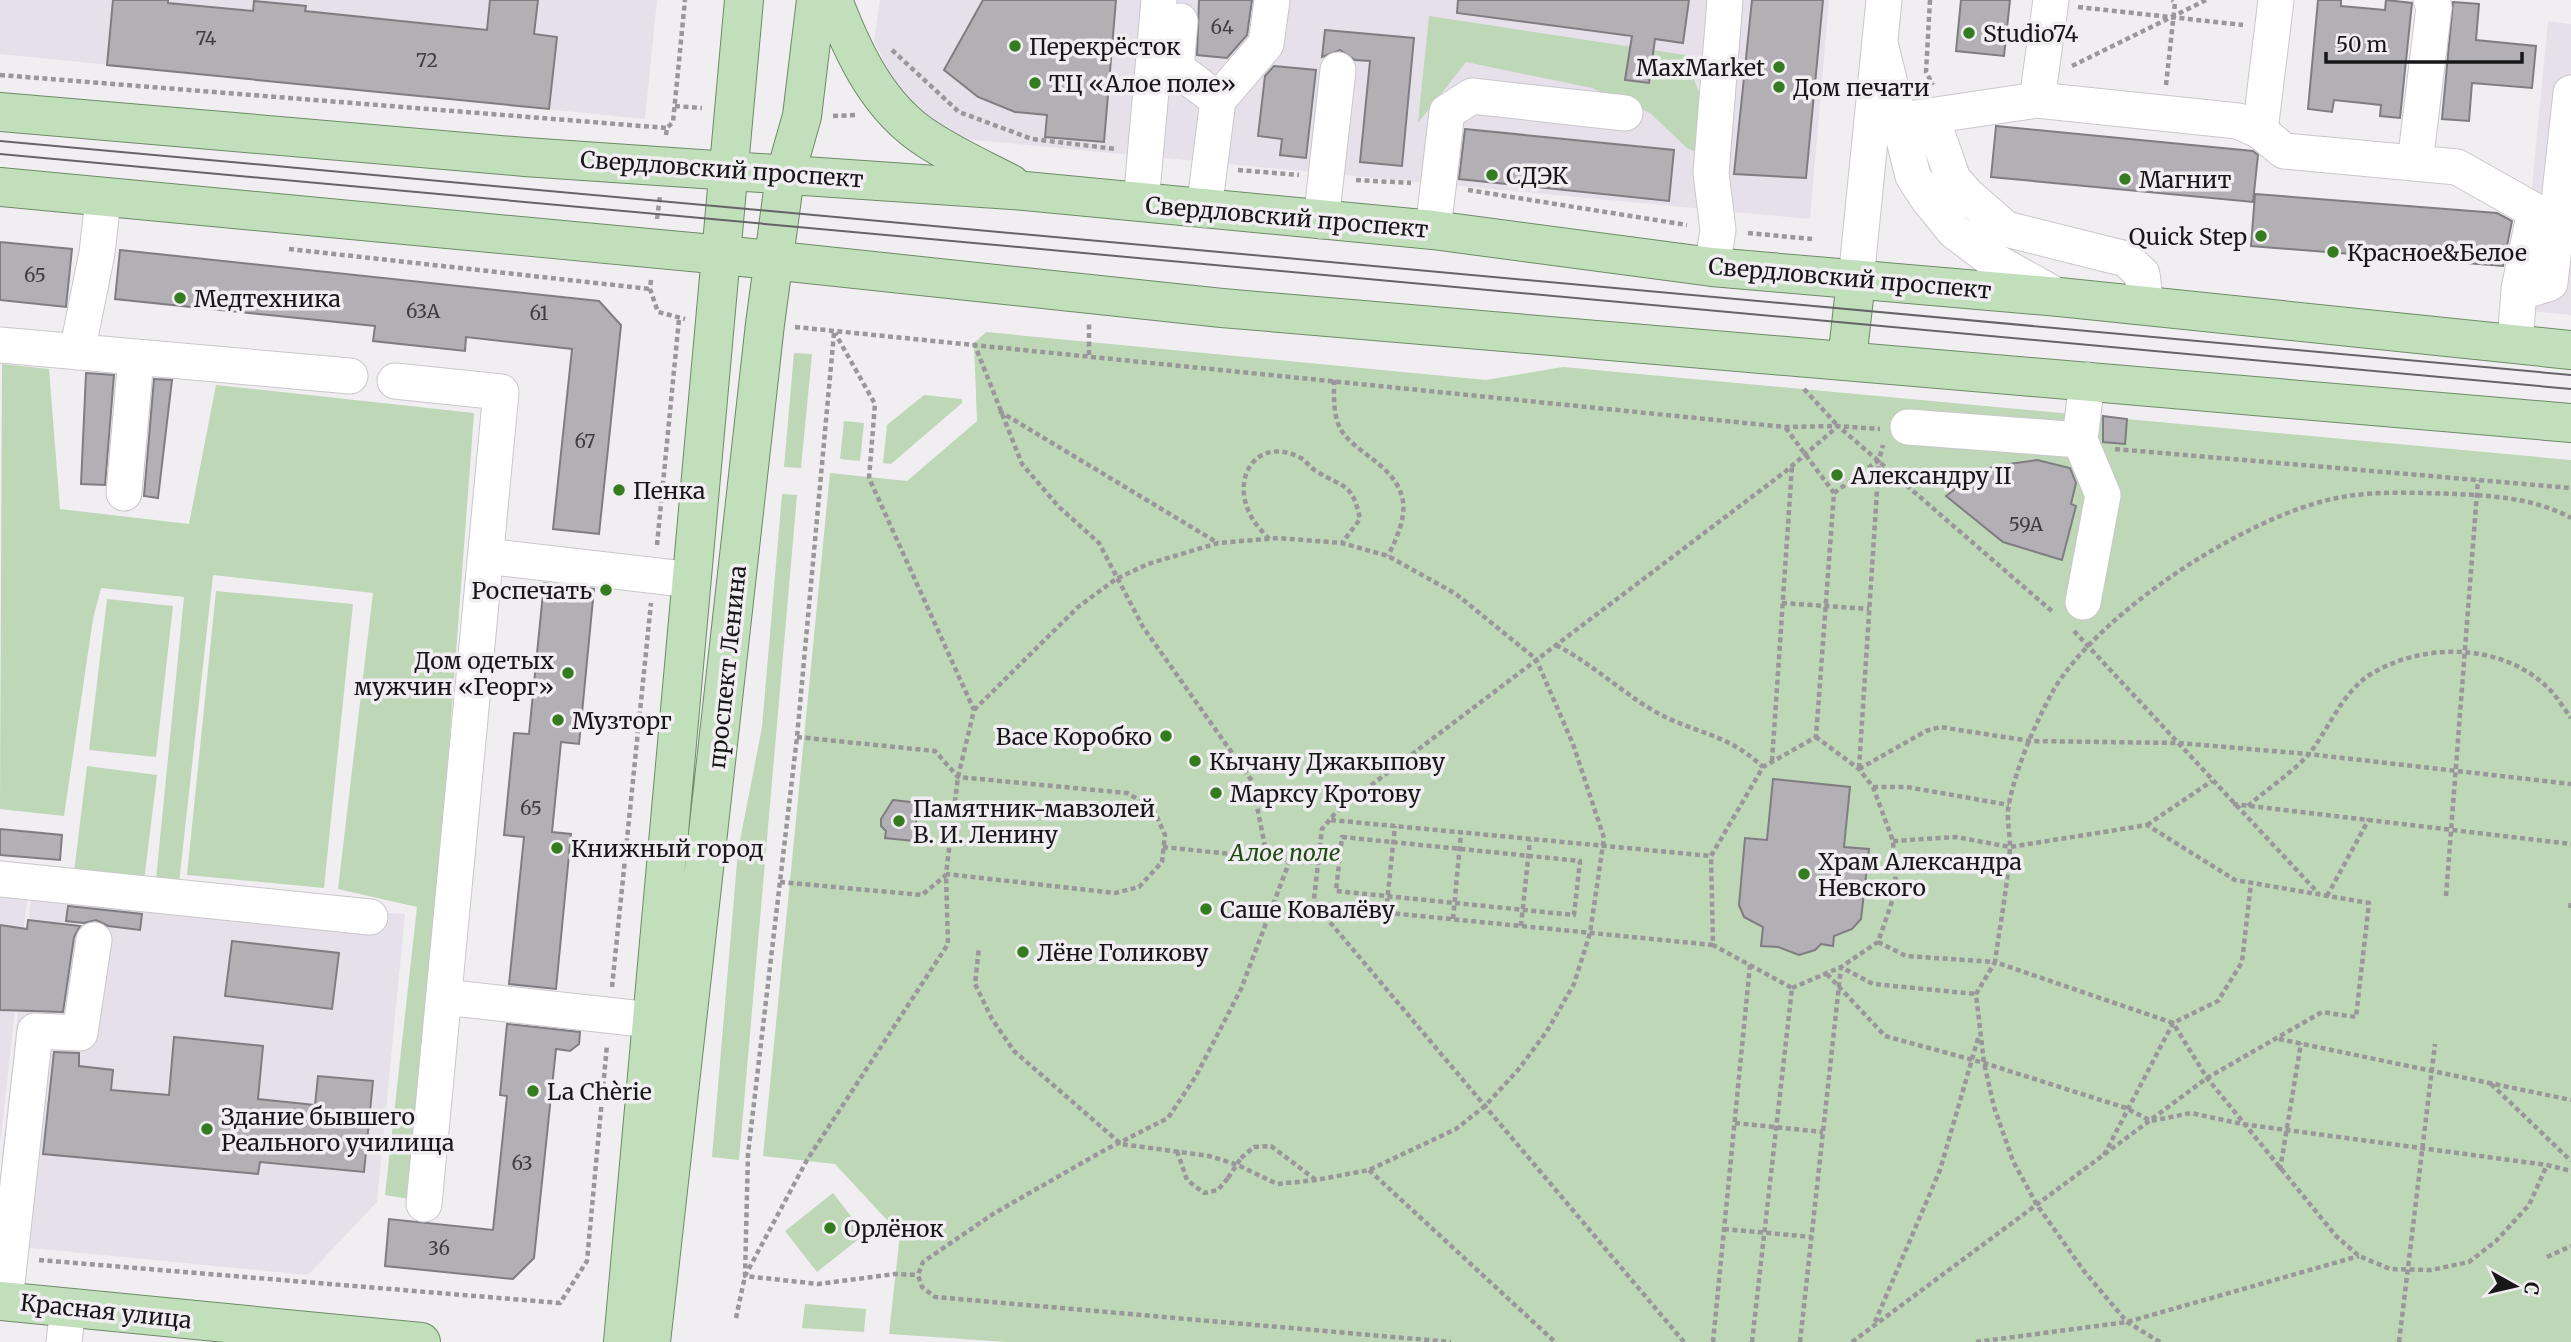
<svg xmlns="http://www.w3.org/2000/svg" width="2571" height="1342" viewBox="0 0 2571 1342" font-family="Merriweather,serif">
	<rect width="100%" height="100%" fill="#f1eef2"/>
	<path fill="#e6e0eb" d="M0,0H657L645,119L0,54Z
		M880,0H1829L1810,219L964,139L936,126L897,87L874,41Z
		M2548,21L2571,24V315L2520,310Z
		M32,888L405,914L377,1202L308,1275L0,1245L2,1155Z
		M0,897L27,900L1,1139H0Z"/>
	<path fill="#bdd7b7" d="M1429,16L1685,55L1702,101L1705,156L1687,148L1650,113L1592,88L1466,62L1418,123Z
		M986,332L1486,380L1563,367L2571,460V1342H1007L889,1334L900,1234L835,1164L763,1156L830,473L907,481L977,421L974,343Z
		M794,353L812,354L801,468L784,467Z
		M2,364L49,369L60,509L189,524L216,385L474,413L415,1200L385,1195L417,907L338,889L373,593L213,575L179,883L156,879L184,597L101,588L93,619L64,816L0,809Z
		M924,395L962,399V403L891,464L883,463L887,425Z
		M844,421L864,423L860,461L840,459Z
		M782,494L797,495L739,1160L712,1157L738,851L762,727Z
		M216,591L353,604L324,888L187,875Z
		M107,599L173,606L156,757L89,750Z
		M87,766L157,775L144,881L74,872Z
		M833,1193L865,1234L817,1272L785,1231Z
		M805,1304L866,1309L864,1332L802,1328Z"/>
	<path fill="#b2b0b4" stroke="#7f7d81" stroke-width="2" d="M113,0H168V3L253,11L254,1L306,6L305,11L487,30L490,0H538L534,34L557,37L549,109L107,65Z
		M983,0H1116L1104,142L1045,137L1047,115L1015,112L978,97L944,70Z
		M1199,0H1252L1247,35L1227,58L1197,55Z
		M1458,0H1689L1683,43L1655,39L1649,83L1625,80L1632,36L1457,13Z
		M1752,0H1823L1806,178L1734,174Z
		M1961,0H2010L2004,56L1956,51Z
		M2318,0H2341V6L2385,10L2386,0L2412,3L2400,118L2380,116L2381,105L2334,100L2332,112L2308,109Z
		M2453,2L2479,4L2476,40L2536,46L2532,88L2472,83L2469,121L2442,119Z
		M1325,30L1414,38L1402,166L1360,162L1370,61L1355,60L1340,50L1322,57Z
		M1274,66L1316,70L1306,158L1280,155L1282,139L1258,136L1265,76Z
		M1996,126L2253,151L2258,155L2253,202L1991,177Z
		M1465,129L1674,150L1669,201L1459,179Z
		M2255,194L2497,213L2512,221L2503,266L2251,246Z
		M0,242L72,249L66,307L0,300Z
		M120,250L599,301L621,325L599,534L553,529L572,349L466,337L465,351L373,341L375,326L115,299Z
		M86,373L114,375L105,485L81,484Z
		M154,379L172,380L158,498L144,496Z
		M2103,416L2127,419L2125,444L2103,442Z
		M2037,460L2070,468L2076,483L2071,504L2076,506L2062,560L2003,542L1946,496L1975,474L1995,466Z
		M544,583L594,589L579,744L561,742L552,832L571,834L556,989L509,984L524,837L504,835L514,733L529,734Z
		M1773,779L1850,787L1844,847L1869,849L1861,919L1852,929L1834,936L1833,946L1821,944L1815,950L1799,955L1778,947L1761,946L1763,927L1744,917L1739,905L1745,838L1767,840Z
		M893,800L918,803L914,841L885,838L886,831L881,826V819Z
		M0,829L62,835L60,860L0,855Z
		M68,906L142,914L140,930L108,926L96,920L84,923L66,921Z
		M28,920L80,926L74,937L63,1012L0,1010V925L27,929Z
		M232,941L339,953L332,1009L225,996Z
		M507,1024L580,1032L579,1044L570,1051L556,1049L534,1258L513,1279L385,1266L389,1219L493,1230L507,1096L500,1095Z
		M174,1037L263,1046L258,1099L315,1105L318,1076L373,1081L364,1172L260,1162L258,1174L43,1154L54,1052L79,1053V1066L113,1070L111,1090L169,1095Z"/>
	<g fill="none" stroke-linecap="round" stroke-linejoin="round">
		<defs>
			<path id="minor" d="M2051,0L2037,100L2238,121L2260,131L2284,151L2457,167L2535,211L2519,289L2515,344
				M1180,21L1176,68L1218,100
				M1880,43L1913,176L1928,199L1954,231L1991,259L2059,297
				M1931,116L1953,179L1967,195L2006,229L2126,259L2142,274L2146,305
				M1909,119L2037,100
				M2260,131L2276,0
				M2415,163L2434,7L2431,0
				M1141,203L1159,0
				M1204,210L1218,100L1266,44L1272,0
				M1321,221L1338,70
				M1433,230L1447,112L1472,96L1625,113
				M1712,267L1718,230L1711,173L1725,0
				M1856,280L1884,0
				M2519,289H2531L2550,283L2571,93
				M0,345L350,376
				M77,352L97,253L103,199
				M395,381L501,392L424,1204
				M1908,427L2080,440
				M124,493L136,358
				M486,556L692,580
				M2083,602L2103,495L2080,440L2087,380
				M0,879L370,917
				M444,997L651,1020
				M5,1301L35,1031L80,1033L94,940
				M64,1342L68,1308"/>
			<path id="major" d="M833,0C853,53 879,109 929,140C955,157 984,170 1011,184
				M0,112L525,157L1025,191L1433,230L1712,267L2059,297L2571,350
				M0,187L723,255L1222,308L2571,423
				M1847,360L1856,280
				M0,1301L421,1342
				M623,1342L744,0
				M651,1342L765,324L785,176L802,116L816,0"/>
		</defs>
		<use href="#minor" stroke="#c9c7cb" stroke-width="37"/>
		<use href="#major" stroke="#6c8b65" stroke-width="40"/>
		<path stroke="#99979a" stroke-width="4.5" stroke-dasharray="5 3.5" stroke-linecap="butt" d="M1930,0L1926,72L1933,85
			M2078,7L2243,25
			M892,50L959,112L1032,139L1116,149
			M2072,66L2206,0
			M0,75L667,128
			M2166,85L2175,3L2172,0
			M675,106L702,108
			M833,116L856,115
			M666,135L667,128L673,122L685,0
			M1238,170L1299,175
			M1356,180L1411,183
			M1468,190L1687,225
			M657,219L660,196
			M1748,233L1812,239
			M289,249L650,289
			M651,280L650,289L658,312L685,319
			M795,327L1785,427L1838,426L1880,429
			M834,333L797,737L748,1154L745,1276L818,1284L895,1274L918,1275
			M974,343L1022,464L1059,507L1099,543L1143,627L1252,781L1267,857
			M1089,355V324
			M1334,380C1334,397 1333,413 1340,428C1346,440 1361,450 1371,458C1413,489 1409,514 1388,556
			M1804,389L1838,426
			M999,411L1218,543
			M2115,449L2571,488
			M1834,493L1879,460L1883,445
			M1269,539C1262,531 1253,522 1249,512C1232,475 1258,437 1299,457C1306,460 1309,467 1316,471C1345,489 1352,482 1360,519L1342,543
			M657,545L679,319
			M1782,603L1869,609
			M2074,631L2319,894
			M1556,645C1594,665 1620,691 1654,711C1694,734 1726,732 1763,767
			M974,710L1078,607L1116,579L1148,564L1218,543L1278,538L1342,543L1388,556L1456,594L1536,659L1573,744L1604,838L1590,933L1574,984L1547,1031L1518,1070L1486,1105L1456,1129L1369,1170L1316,1180L1277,1184L1238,1165L1209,1156L1121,1144L1014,1051L992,1019L975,984L979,947
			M797,737L935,751L958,777L1127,793L1153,808L1165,835L1162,862L1139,887L1115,893L946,874L958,777L974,710L869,478L875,404L835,333
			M1772,761L1792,466
			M1859,768L1879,460
			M1859,769L1926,731L1940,727L2030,741L2179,743L2308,754L2571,784
			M1873,787H1907L2009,805
			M2233,804L2571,844
			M2248,806C2267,789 2292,773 2309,754C2329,729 2342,692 2371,674C2425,641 2507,643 2552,692C2559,700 2565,710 2571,718
			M1331,820L1711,856
			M2147,825L2212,781
			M1342,837L1580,861L1574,915L1336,891Z
			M1163,847L1318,863
			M1290,860L1241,989L1196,1076L1168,1118L1101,1152L993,1214L923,1262L918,1275L922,1287L935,1297L1451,1342
			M780,882L922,895L946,875
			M2327,896L2369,819
			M2446,896L2478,480
			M1319,906L1713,945
			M2570,908L2571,903
			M1386,912L1395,826
			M1453,919L1461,833
			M1521,926L1530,840
			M1878,942L1906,956L1995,962C2000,924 2008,885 2010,846C2010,833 2006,817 2009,804C2016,767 2035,724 2053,691C2099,612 2248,515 2337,498C2376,490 2419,493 2458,494C2496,496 2537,499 2571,518
			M1827,974L1885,1036L1984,1063L2126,1108L2151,1121L2191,1113L2242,1124L2547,1165L2571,1171
			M612,987L651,603
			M1792,988L1841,967L1878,942L1896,890L1893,841L1873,787L1859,769L1816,737
			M2279,1039L2571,1100
			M2491,1084L2571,1161
			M1735,1123L1823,1132
			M1177,1151L1187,1180L1204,1193L1218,1190L1228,1178
			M2104,1155L2173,1023L2218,1001L2242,962L2251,883
			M1241,1158L1254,1147L1271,1146L1316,1180
			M1369,1170L1555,1342
			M2280,1170L2301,1043
			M1724,1229L1812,1237
			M2547,1257L2571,1246
			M39,1260L560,1303L587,1261L607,1045
			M736,1318L745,1276L807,1160L948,944L946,874
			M1875,1322L1940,1170L1979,1035
			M1684,1342L1323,914L1314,899L1322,829L1337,811L1786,471L1838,426L2054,613
			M1713,1342L1750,965
			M1752,1342L1792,988L1713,945L1711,856L1763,767L1816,737L1834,493L1785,427
			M1800,1342L1841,967L1873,984L1976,994
			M1852,1342L2207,1078L2322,1012L2356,1017L2369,903L2235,880L2147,825L2010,847L1956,837L1893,841
			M1976,1342L2127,1322L2359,1256
			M2160,1342L2127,1322L2084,1271L2037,1205L2013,1161L1994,1107L1984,1063L1976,994L1995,962L2173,1023L2207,1078L2336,1236L2359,1256L2390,1269L2431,1270L2469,1262L2496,1241L2529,1205L2547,1165
			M2399,1342L2435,1044"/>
		<use href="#minor" stroke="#fff" stroke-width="35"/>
		<use href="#major" stroke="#c2dfbc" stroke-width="38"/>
		<path stroke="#646365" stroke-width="2" d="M0,141L2571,375
			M0,154L2571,389"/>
		<path stroke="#99979a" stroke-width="4.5" stroke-dasharray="5 3.5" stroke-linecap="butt" d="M1228,1178L1241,1158"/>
	</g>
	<g fill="#357c21" stroke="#f1eef2" stroke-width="2.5">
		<circle cx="1969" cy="33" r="7"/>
		<circle cx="1015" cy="46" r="7"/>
		<circle cx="1779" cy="67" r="7"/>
		<circle cx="1035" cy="83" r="7"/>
		<circle cx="1779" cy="87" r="7"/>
		<circle cx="1492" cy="175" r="7"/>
		<circle cx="2125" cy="179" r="7"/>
		<circle cx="2261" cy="236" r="7"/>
		<circle cx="2333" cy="252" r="7"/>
		<circle cx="180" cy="298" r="7"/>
		<circle cx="1837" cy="475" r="7"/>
		<circle cx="619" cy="490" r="7"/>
		<circle cx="606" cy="590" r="7"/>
		<circle cx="568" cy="673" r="7"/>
		<circle cx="558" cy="720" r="7"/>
		<circle cx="1166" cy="736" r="7"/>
		<circle cx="1195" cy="761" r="7"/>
		<circle cx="1216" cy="793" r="7"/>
		<circle cx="899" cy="821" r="7"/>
		<circle cx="557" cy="848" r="7"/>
		<circle cx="1804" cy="874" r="7"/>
		<circle cx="1206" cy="909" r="7"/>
		<circle cx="1023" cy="952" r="7"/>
		<circle cx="533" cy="1091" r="7"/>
		<circle cx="207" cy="1129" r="7"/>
		<circle cx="830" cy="1228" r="7"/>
	</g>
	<g text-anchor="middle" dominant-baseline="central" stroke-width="7" stroke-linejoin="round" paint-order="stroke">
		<g font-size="19" fill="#3e3d3f">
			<text x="1222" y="27">64</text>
			<text x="206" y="38">74</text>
			<text x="427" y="60">72</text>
			<text x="35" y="275">65</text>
			<text x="423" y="311">63А</text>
			<text x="539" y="313">61</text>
			<text x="585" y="441">67</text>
			<text x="2026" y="524">59А</text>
			<text x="531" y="808">65</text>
			<text x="522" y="1163">63</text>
			<text x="439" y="1248">36</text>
		</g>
		<g font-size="23" fill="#181718" stroke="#f1eef2" text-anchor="start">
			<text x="1983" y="33">Studio74</text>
			<text x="1029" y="46">Перекрёсток</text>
			<text x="1765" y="67" text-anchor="end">MaxMarket</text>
			<text x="1049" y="83">ТЦ «Алое поле»</text>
			<text x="1793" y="87">Дом печати</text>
			<text x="1506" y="175">СДЭК</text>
			<text x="2139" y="179">Магнит</text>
			<text x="2247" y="236" text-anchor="end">Quick Step</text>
			<text x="2347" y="252">Красное&amp;Белое</text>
			<text x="194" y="298">Медтехника</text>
			<text x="1851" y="475">Александру II</text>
			<text x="633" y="490">Пенка</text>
			<text x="592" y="590" text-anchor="end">Роспечать</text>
			<text x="554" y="660" text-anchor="end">Дом одетых<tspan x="554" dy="26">мужчин «Георг»</tspan></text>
			<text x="572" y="720">Музторг</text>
			<text x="1152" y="736" text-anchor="end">Васе Коробко</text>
			<text x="1209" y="761">Кычану Джакыпову</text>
			<text x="1230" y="793">Марксу Кротову</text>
			<text x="913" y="808">Памятник-мавзолей<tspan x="913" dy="26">В. И. Ленину</tspan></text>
			<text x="571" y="848">Книжный город</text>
			<text x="1818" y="861">Храм Александра<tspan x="1818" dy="26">Невского</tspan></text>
			<text x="1220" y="909">Саше Ковалёву</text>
			<text x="1037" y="952">Лёне Голикову</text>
			<text x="547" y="1091">La Chèrie</text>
			<text x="221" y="1116">Здание бывшего<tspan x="221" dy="26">Реального училища</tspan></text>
			<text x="844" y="1228">Орлёнок</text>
		</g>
		<g font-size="23" fill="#181718" stroke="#f1eef2">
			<text transform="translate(722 169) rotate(4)">Свердловский проспект</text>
			<text transform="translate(1287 217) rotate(5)">Свердловский проспект</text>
			<text transform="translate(1850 278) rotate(5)">Свердловский проспект</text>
			<text transform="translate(727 667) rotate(-84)">проспект Ленина</text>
			<text transform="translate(106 1311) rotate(6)">Красная улица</text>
		</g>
		<g font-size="23" font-style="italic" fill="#1f4c13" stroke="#f1eef2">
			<text x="1285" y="852">Алое поле</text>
		</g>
	</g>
	<g transform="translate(2515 1286) rotate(98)" stroke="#f1eef2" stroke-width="5" paint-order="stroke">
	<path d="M0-5L12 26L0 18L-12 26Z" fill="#181718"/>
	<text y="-10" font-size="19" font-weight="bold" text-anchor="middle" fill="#181718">С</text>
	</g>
	<path d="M2326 52v10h196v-10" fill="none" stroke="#181718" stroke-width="3.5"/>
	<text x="2336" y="52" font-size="21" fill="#181718" stroke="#f1eef2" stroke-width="5" paint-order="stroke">50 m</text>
</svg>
